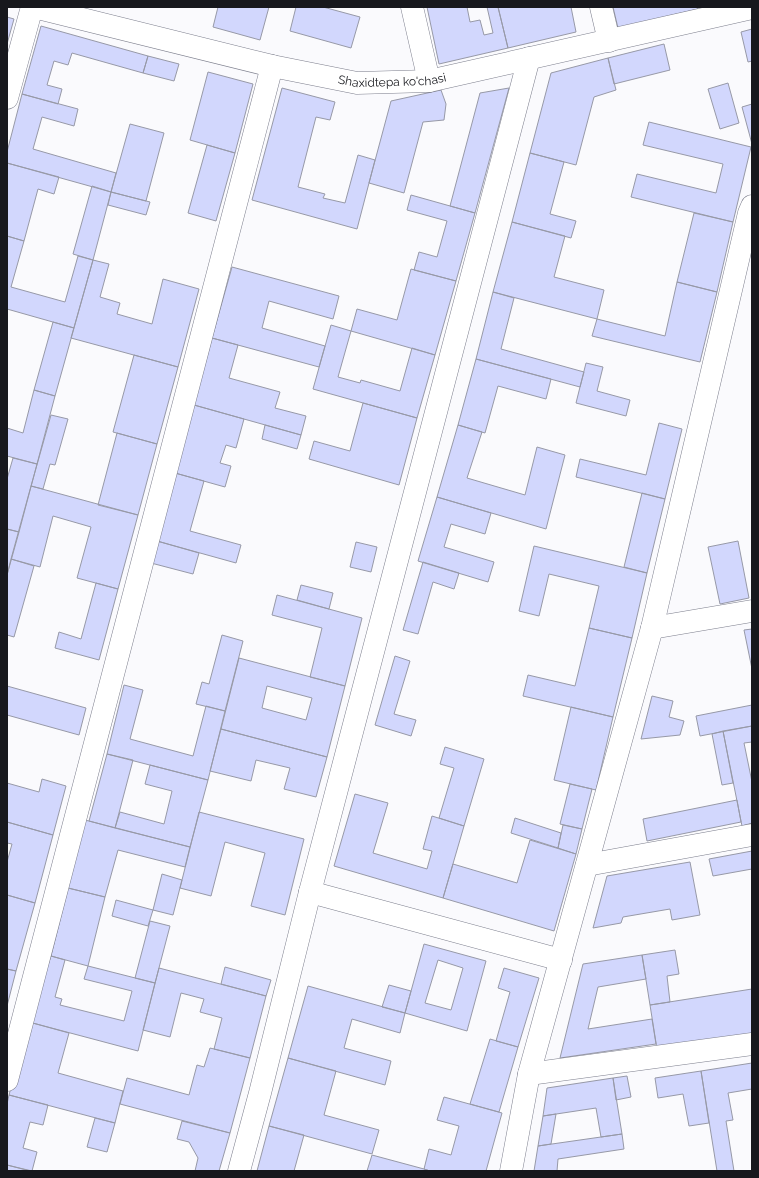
<svg xmlns="http://www.w3.org/2000/svg" width="759" height="1178" viewBox="0 0 759 1178" font-family="Raleway,sans-serif">
	<rect width="100%" height="100%" fill="#fafafd"/>
	<path fill="#d2d7fd" stroke="#9799a7" fill-rule="evenodd" d="M218,7H269L260,40L213,27Z
		M296,7H323L360,17L351,48L290,31Z
		M427,7H467L470,22L480,20L484,35L493,33L487,7H498L508,48L439,64Z
		M498,7H571L576,32L508,48Z
		M613,7H697L698,9L618,28Z
		M7,17L14,19L7,44Z
		M41,26L148,56L143,73L72,53L68,65L54,61L47,85L62,89L58,104L22,94Z
		M752,29V61L748,62L741,32Z
		M664,44L670,70L614,84L608,58Z
		M148,56L179,64L174,81L143,73Z
		M608,58L616,90L594,97L576,165L530,153L551,73Z
		M208,72L253,84L235,153L190,140Z
		M728,83L739,123L720,129L708,89Z
		M282,88L335,102L330,120L316,117L298,187L325,194L323,198L345,203L358,155L375,160L357,229L252,200Z
		M509,88L475,213L450,206L480,93Z
		M441,90L446,104L444,120L423,122L404,193L369,183L391,101Z
		M22,94L78,109L74,126L42,117L33,149L116,173L111,192L7,163V152Z
		M752,104V144L742,107Z
		M649,122L751,147L733,222L631,197L637,174L716,193L723,164L643,145Z
		M130,124L164,133L146,201L111,192Z
		M207,145L235,153L216,221L188,213Z
		M530,153L564,162L550,214L576,221L571,238L512,222Z
		M7,163L59,177L54,194L38,189L24,241L7,236Z
		M92,186L111,192L93,260L73,254Z
		M111,192L150,202L146,215L108,205Z
		M411,195L475,213L456,281L414,270L419,252L437,257L447,221L407,210Z
		M694,213L733,222L717,292L677,282Z
		M512,222L565,236L554,277L604,290L597,319L493,292Z
		M7,236L24,241L11,287L65,302L78,256L93,260L74,328L7,309Z
		M93,260L109,264L100,297L120,303L117,314L152,324L163,279L199,289L178,367L71,338Z
		M232,267L339,296L333,319L269,301L262,328L325,346L319,367L212,338Z
		M411,269L456,281L435,355L351,331L357,309L397,320Z
		M677,282L717,292L700,362L592,336L597,319L665,336Z
		M493,292L514,298L501,349L584,372L580,387L476,359Z
		M53,322L74,328L55,396L34,390Z
		M331,325L351,331L338,377L360,383L361,380L400,391L412,348L435,355L417,418L313,389Z
		M212,338L238,345L229,378L280,392L275,408L306,416L301,435L194,405Z
		M134,355L178,367L157,444L113,432Z
		M476,359L551,379L546,399L498,386L485,433L458,425Z
		M586,363L603,367L597,391L630,400L626,416L576,403Z
		M34,390L55,396L37,464L7,456V428L23,433Z
		M363,403L417,418L399,485L309,459L314,441L350,451Z
		M194,405L244,419L236,448L226,445L220,463L231,466L225,487L175,473Z
		M51,415L68,419L55,465L50,464L43,489L31,486Z
		M659,423L682,429L665,499L576,477L580,459L646,475Z
		M265,425L301,435L297,449L262,439Z
		M458,425L482,432L467,478L525,495L537,447L565,455L546,529L437,497Z
		M117,433L157,444L138,515L98,505Z
		M13,458L37,464L19,532L7,529V479Z
		M175,473L204,481L190,531L241,545L236,563L157,541Z
		M31,486L138,515L118,589L77,578L91,527L53,516L40,567L11,559Z
		M642,493L665,499L647,573L624,567Z
		M437,497L491,513L485,534L451,524L444,547L494,562L488,582L418,561Z
		M7,529L19,532L7,575Z
		M157,541L199,553L193,574L151,563Z
		M738,541L749,598L720,604L708,547Z
		M356,542L377,547L371,572L350,567Z
		M534,546L647,573L632,638L589,628L599,586L549,574L539,616L519,611Z
		M11,559L34,566L14,637L7,635V575Z
		M423,562L459,573L454,589L433,582L418,634L403,630Z
		M96,583L118,589L99,660L55,648L59,632L81,639Z
		M301,585L333,593L329,609L297,600Z
		M277,595L362,618L345,686L310,677L322,628L272,615Z
		M589,628L632,638L613,717L523,696L528,675L575,686Z
		M752,629V669L744,630Z
		M222,635L243,641L225,711L196,704L202,682L209,684Z
		M395,656L410,661L394,714L416,720L411,736L375,725Z
		M239,658L345,686L327,757L221,729ZM267,686L312,698L306,720L262,708Z
		M124,685L143,690L130,739L193,756L206,706L225,711L208,780L107,754Z
		M7,686L86,708L79,735L7,715Z
		M652,696L673,701L669,717L684,721L680,735L641,739Z
		M752,705V726L700,736L696,716Z
		M571,707L613,717L596,790L554,780Z
		M752,726V742L744,743L752,782V823L742,826L723,731Z
		M221,729L327,757L316,797L284,789L290,768L256,760L251,781L210,771Z
		M723,731L733,783L722,785L712,734Z
		M445,747L484,759L464,826L439,818L454,768L440,764Z
		M107,754L133,760L115,828L89,821Z
		M150,765L208,780L190,847L115,828L120,812L164,824L172,791L145,784Z
		M42,779L66,786L53,835L7,822V783L39,792Z
		M570,784L592,789L582,829L560,824Z
		M355,794L388,803L373,853L427,869L432,851L423,849L432,816L464,826L443,898L334,866Z
		M737,800L741,822L647,841L643,819Z
		M199,812L304,839L285,915L251,906L265,853L225,842L211,896L180,888Z
		M515,818L561,833L558,848L511,833Z
		M85,820L190,847L185,867L118,850L105,897L68,888Z
		M7,822L53,835L35,903L7,895V862L12,844L7,843Z
		M563,825L582,829L576,854L558,848Z
		M530,840L576,854L554,931L443,898L453,864L517,883Z
		M752,851V869L713,876L709,859Z
		M690,862L700,915L672,920L670,909L623,917L621,923L593,928L607,876Z
		M162,874L182,880L173,915L153,910Z
		M68,888L105,897L88,966L51,956Z
		M7,895L35,903L16,971L7,969Z
		M116,900L153,910L148,926L112,916Z
		M150,921L170,926L155,983L135,978Z
		M424,944L486,961L467,1031L405,1013ZM438,960L463,968L451,1010L425,1003Z
		M675,950L679,974L667,976L670,1002L650,1005L642,955Z
		M642,955L646,979L598,987L588,1029L652,1019L656,1044L560,1058L583,964Z
		M51,956L65,960L55,997L62,999L60,1005L124,1021L132,991L84,979L88,966L155,983L138,1051L29,1022Z
		M225,967L271,980L266,996L221,984Z
		M159,968L266,996L250,1058L214,1049L222,1018L200,1012L204,999L181,993L170,1037L143,1030Z
		M504,968L539,978L518,1047L496,1041L510,992L498,988Z
		M7,969L16,971L7,1006Z
		M389,985L411,991L405,1013L382,1007Z
		M308,986L405,1013L400,1033L352,1019L344,1048L391,1061L385,1085L288,1058Z
		M752,989V1035L657,1049L650,1005Z
		M29,1022L69,1033L58,1073L123,1091L115,1123L9,1095Z
		M490,1039L518,1047L499,1112L470,1104Z
		M210,1048L250,1058L230,1133L120,1104L127,1078L189,1095L197,1065L204,1067Z
		M288,1058L336,1071L324,1115L379,1130L372,1154L269,1126Z
		M752,1063V1089L728,1093L733,1120L726,1121L734,1171H717L701,1071Z
		M701,1071L709,1123L689,1126L683,1094L658,1098L655,1078Z
		M627,1076L631,1097L616,1100L613,1078Z
		M613,1078L622,1134L601,1137L596,1108L543,1116L547,1088Z
		M9,1095L48,1105L43,1125L30,1122L23,1148L37,1152L32,1171L7,1165V1104Z
		M444,1097L502,1113L486,1171H430L424,1169L429,1149L451,1155L459,1126L437,1120Z
		M556,1114L551,1144L538,1146L543,1116Z
		M95,1118L115,1123L107,1152L87,1147Z
		M182,1121L230,1133L219,1171H195L198,1158L189,1142L177,1139Z
		M269,1126L304,1135L294,1171H296H257Z
		M622,1134L624,1149L558,1159L557,1171H534L538,1146Z
		M372,1155L424,1169L430,1171H367Z
		M7,1165L30,1171H7Z"/>
	<g fill="none" stroke-linecap="round" stroke-linejoin="round">
		<defs>
			<g id="minor">
				<path id="s1" d="M34,7L272,66L357,83L429,81L752,8"/>
				<path d="M412,7L429,81"/>
				<path d="M601,7L609,41"/>
				<path d="M7,98L32,7"/>
				<path d="M652,628L752,611"/>
				<path d="M587,865L752,835"/>
				<path d="M310,892L561,960"/>
				<path d="M529,1074L752,1044"/>
				<path d="M7,1080L272,66"/>
				<path d="M239,1171L260,1093L310,892L529,58"/>
				<path d="M511,1171L529,1074L652,628L749,213L752,206"/>
			</g>
		</defs>
		<use href="#minor" stroke="#7d7f8d" stroke-width="23"/>
		<use href="#minor" stroke="#fff" stroke-width="22"/>
	</g>
	<g text-anchor="middle" dominant-baseline="central" stroke-width="3" stroke-linejoin="round" paint-order="stroke">
		<g font-size="12" fill="#17181d" stroke="#fff">
			<text stroke="none"><textPath href="#s1" startOffset="367">Shaxidtepa ko'chasi</textPath></text>
		</g>
	</g>
	<rect width="759" height="1178" fill="none" stroke="#17181d" stroke-width="16"/>
</svg>
